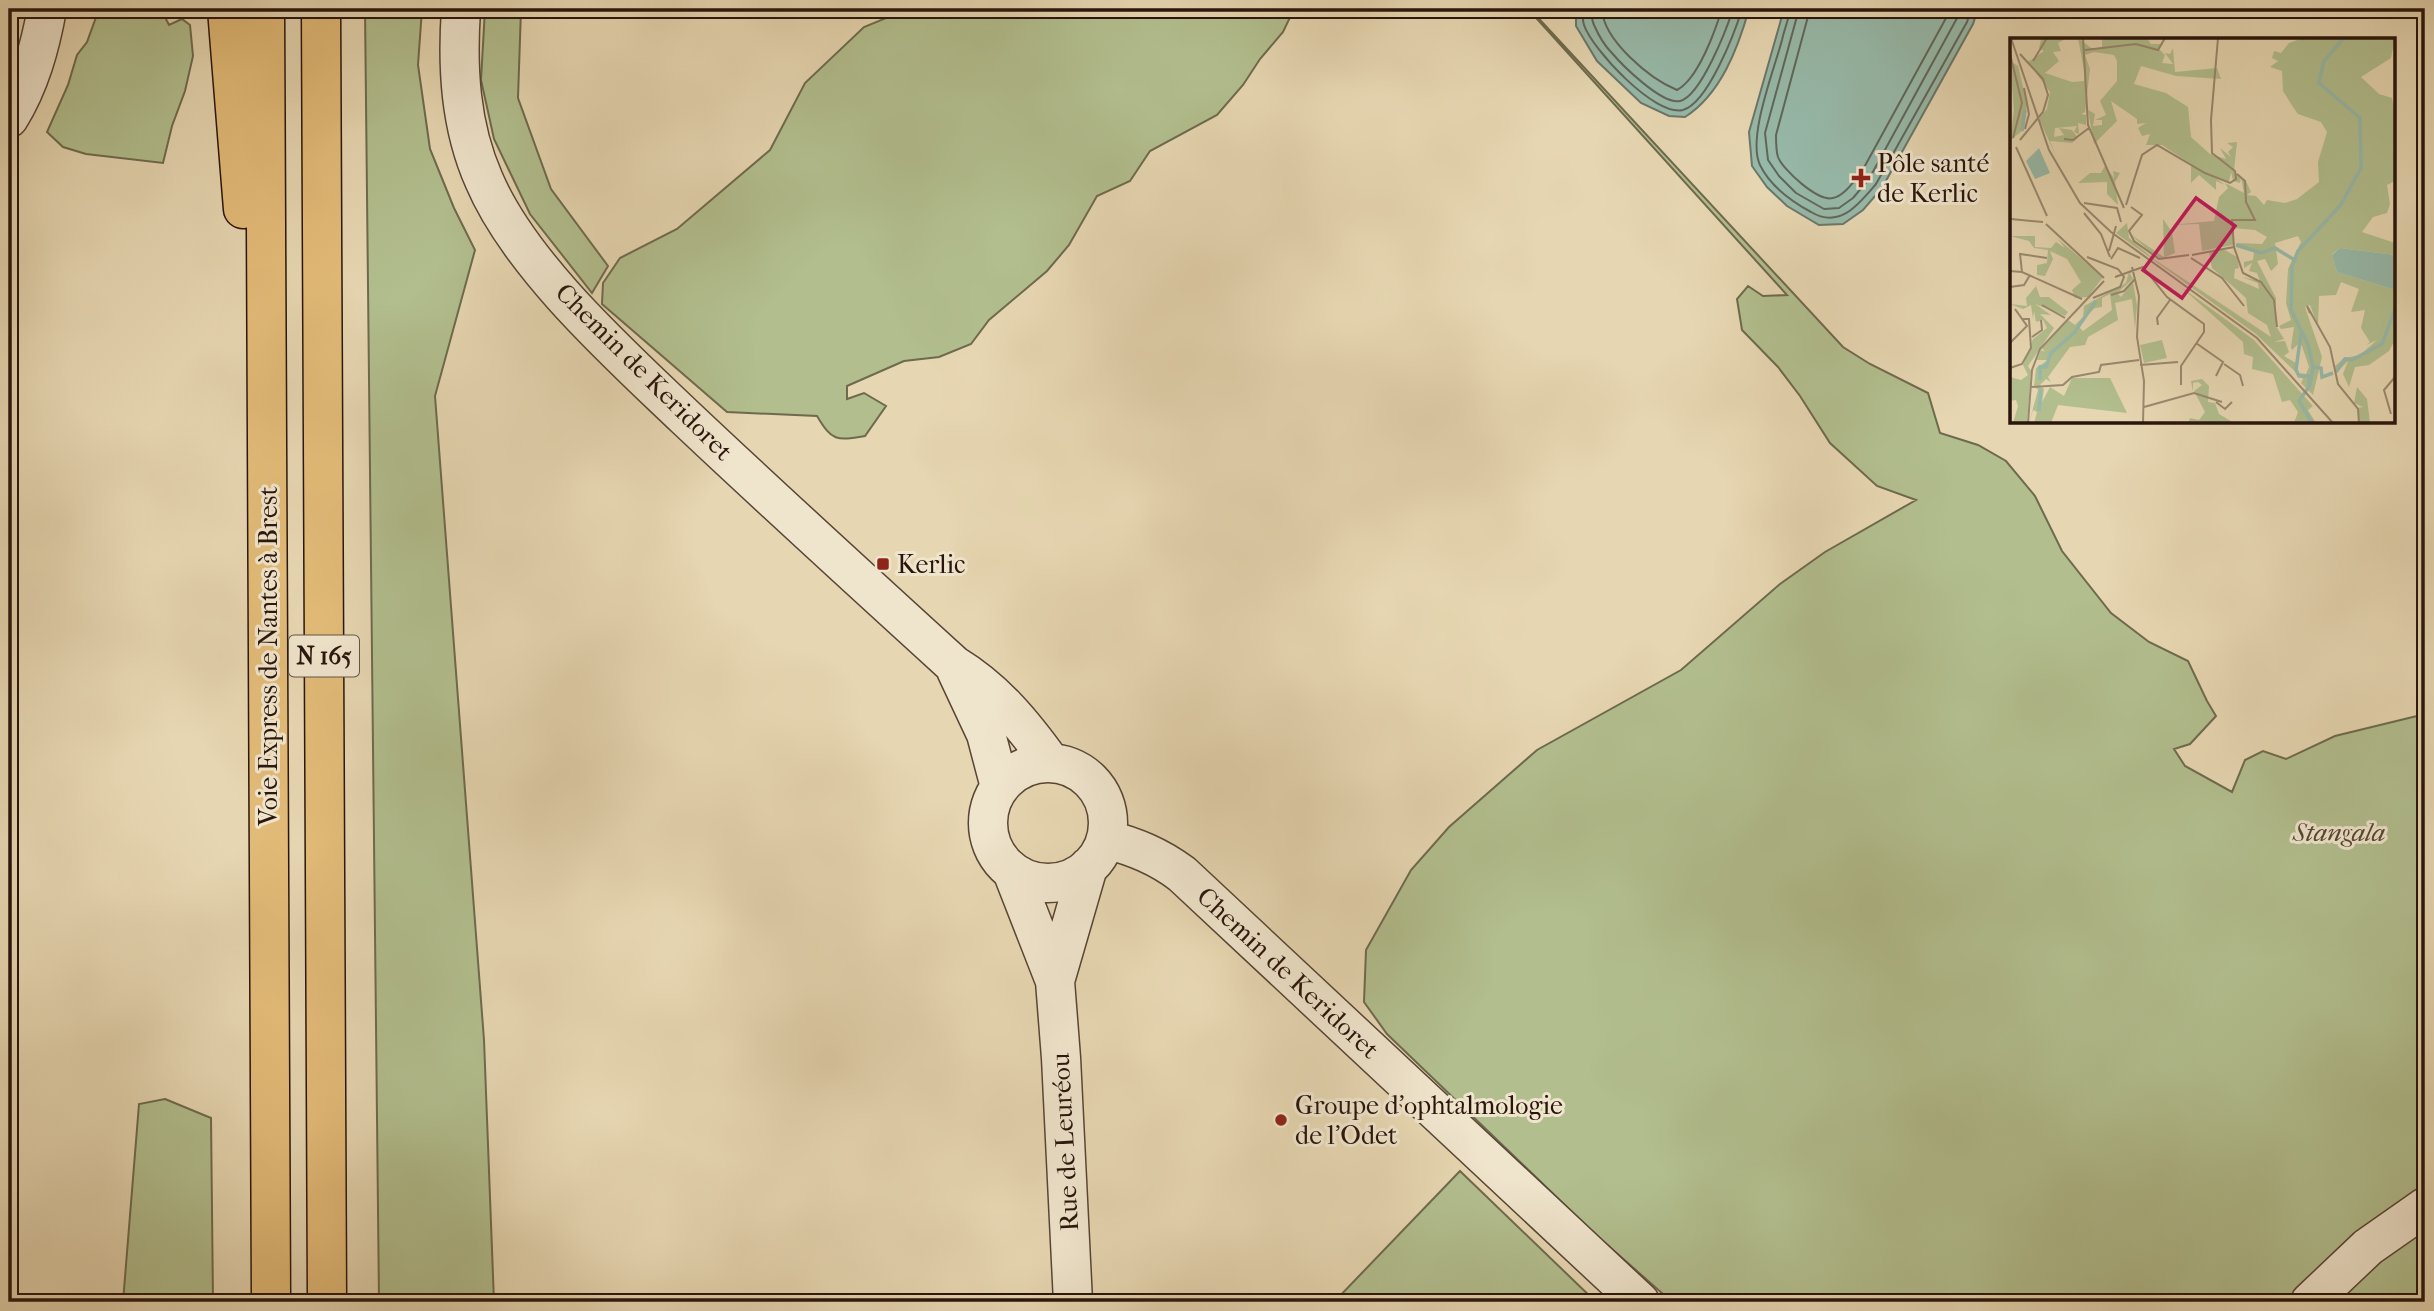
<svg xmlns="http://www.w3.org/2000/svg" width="2434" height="1311" viewBox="0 0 2434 1311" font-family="'IM FELL French Canon',serif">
	<rect width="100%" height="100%" fill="#e6d6b1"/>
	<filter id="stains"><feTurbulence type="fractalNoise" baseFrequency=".00286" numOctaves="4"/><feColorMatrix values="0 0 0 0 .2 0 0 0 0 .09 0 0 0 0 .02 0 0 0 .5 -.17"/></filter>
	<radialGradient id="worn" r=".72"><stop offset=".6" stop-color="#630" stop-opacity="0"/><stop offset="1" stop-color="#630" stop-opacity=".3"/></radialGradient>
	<path fill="#b2be8e" stroke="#6e6a4d" stroke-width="2" d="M99,9H161L169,25L182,19L190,25L193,56L185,91L172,126L163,163L86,154L63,147L47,132L68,85L77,55L87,42Z
		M365,9H422L418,65L430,149L454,208L475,250L435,396L484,1040L494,1302H379Z
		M485,9H521L518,98L551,189L608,266L592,293L530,214L494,139L481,80Z
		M908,9H1294L1283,32L1260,59L1243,85L1217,115L1150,151L1130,181L1097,196L1069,245L1047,271L989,320L971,344L939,357L904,361L847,386V399L864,393L886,406L865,436C836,441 832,441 817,416L727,412L602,304L603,283L620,258L677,229L770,150L805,83L864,27Z
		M1528,9H1530L1843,347L1870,364L1928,393L1940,433L1978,445L2006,461L2035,496L2062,551L2111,613L2149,642L2188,661L2207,701L2216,716L2190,744L2174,749L2185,766L2232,792L2245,760L2263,751L2286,759L2335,736L2425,714V1190L2353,1238L2285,1302H1672L1595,1234L1387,1034L1364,1002L1366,950L1411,870L1449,827L1537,750L1681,670L1780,584L1825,552L1916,500L1877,486L1830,443L1800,396L1778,367L1742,330L1737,299L1748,286L1763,296L1787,295Z
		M165,1099L211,1118L213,1302H123L139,1104Z
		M1460,1171L1596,1302H1334Z
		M2425,1228V1302H2331L2356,1277Z"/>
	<path fill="#97b9a9" stroke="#6b776a" stroke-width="2" d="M1576,9H1749C1738,48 1721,94 1685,117L1669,116L1641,103L1597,61L1576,26Z
		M1784,9H1978L1973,24L1882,188L1863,210L1843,224L1819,225L1787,206L1767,187L1752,166L1749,132Z"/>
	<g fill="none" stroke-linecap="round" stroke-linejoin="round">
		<path stroke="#60675a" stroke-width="2" d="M1583,9C1583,14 1582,20 1584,25C1592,49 1655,117 1683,110C1708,103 1735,32 1742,9
			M1592,9C1592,14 1591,19 1594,25C1598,34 1604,45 1611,52C1622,65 1662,105 1680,101C1701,96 1727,28 1733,9
			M1602,9C1603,40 1650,79 1677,90C1698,79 1715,31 1722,9
			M1790,9C1789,19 1784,30 1782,40C1774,70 1747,138 1760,165C1770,186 1791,201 1811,212C1840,229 1858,205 1876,184L1967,22L1971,9
			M1799,9L1765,133L1768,160L1779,176L1796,193L1824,209L1839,208L1853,198L1869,179L1962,9
			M1810,9L1776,135C1776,142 1776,151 1778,157C1783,170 1818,202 1833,198C1844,196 1853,182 1861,173L1951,9"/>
		<defs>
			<path id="minor" d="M461,9C457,67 460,126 484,180C520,265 618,353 685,417C774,501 864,583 954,665C995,690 1023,724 1051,763
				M9,118C30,84 40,47 47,9
				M956,670L986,734L1000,787
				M988 823a60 60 0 1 1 120 0a60 60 0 1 1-120 0Z
				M1106,839C1135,847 1158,856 1182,874L1640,1302
				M1012,871L1055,981L1061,1058L1073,1302
				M1055,981L1088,867
				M2310,1302L2368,1247L2425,1207"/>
			<path id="highway" d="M227,9L243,209
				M265,9L271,1302
				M321,9L327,1302"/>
		</defs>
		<use href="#minor" stroke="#584535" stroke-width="41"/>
		<use href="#highway" stroke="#29150c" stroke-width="41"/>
		<use href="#minor" stroke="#efe4cc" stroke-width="38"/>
		<use href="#highway" stroke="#e3bb78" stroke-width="38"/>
	</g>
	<g fill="#8f2418" stroke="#efe4cc" stroke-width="2.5">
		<path d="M1857.5 167.5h7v7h7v7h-7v7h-7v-7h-7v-7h7z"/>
		<rect x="876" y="557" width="14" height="14" rx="3.5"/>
		<circle cx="1281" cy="1120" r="7"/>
	</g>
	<g text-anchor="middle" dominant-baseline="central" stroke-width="6" stroke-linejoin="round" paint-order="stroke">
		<rect fill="#efe4cc" stroke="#645346" stroke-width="2" x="289" y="635.5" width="70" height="41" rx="5"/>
		<g font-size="24" font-weight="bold" fill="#29150c">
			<text x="324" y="656">N 165</text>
		</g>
		<g font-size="26" fill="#29150c" stroke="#efe4cc" text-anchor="start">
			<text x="1877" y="163">Pôle santé<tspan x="1877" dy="30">de Kerlic</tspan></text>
			<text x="897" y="564">Kerlic</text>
			<text x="1295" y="1105">Groupe d'ophtalmologie<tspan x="1295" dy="30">de l'Odet</tspan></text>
		</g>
		<g font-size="26" fill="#29150c" stroke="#efe4cc">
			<text transform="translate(644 372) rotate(45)">Chemin de Keridoret</text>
			<text transform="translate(268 656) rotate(-90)">Voie Express de Nantes à Brest</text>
			<text transform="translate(1288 973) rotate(43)">Chemin de Keridoret</text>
			<text transform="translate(1065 1142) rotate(-93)">Rue de Leuréou</text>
		</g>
		<g font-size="26" font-style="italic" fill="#524833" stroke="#efe4cc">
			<text x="2339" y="832">Stangala</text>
		</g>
	</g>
	<g transform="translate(2010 38)">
		<rect width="385" height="385" fill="#e6d6b1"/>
		<path d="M25,0H57L48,5L51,13L43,14L49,23L35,35L62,44L74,43L75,37L68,0L84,12L92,9V0H137L141,6H153L149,11L155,17L152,25L163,26L155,15L160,16L163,10L165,34L207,30L211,41L166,38L131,28L124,46L156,55L178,69L181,99L200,116L216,121L210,110L221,119L218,114L223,109L217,105L227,104L224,133L236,143L241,154L237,157L246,158L254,167L257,162L275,165L287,161L309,144L308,124L317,94L311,84L288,76L283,69L273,53L272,33L260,29L268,23L262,20L264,13L271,15L279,5L293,0H385L381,20L351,39L369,56L382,60L385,78V143L377,147L380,166L377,175L363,179L352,194L385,205V217L330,210L322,216L327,234L385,252V302L379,313L359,327L345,329L339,349L333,336L338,323L326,335L325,328L334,320L350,317L367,302L356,307L360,304L351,290L355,272L341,274L349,251L331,244L326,257L309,258L308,288L300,267L295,269L312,319L303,357L291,345L293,341L246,296L106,195L117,185L119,200L144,221L261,299L257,287L238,275L236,260L202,230L199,214L213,211L227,219L229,230L225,231L224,240L249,251L248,245L232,239L250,243L247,235L239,233L242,225L234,230V224L243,222L244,214L226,205L252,206L257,199L245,192L224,190L223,207L192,213L189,186L160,187L204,183L209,159L218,150L215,145L234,155L231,139L230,145L223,143L221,134L219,144L203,138L215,147L206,143V152L189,137L181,145V126L152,107H136L140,96L132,98L128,90L136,85L127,86V81L101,63L107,83L84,106L78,72L85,76L83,88L92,87V82H85L96,77L90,63L107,43V23L104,17L84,14L75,17L80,31L75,74L71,76L76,77V87L68,85L69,96L64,94L67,88L45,90L44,99L54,97L49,90L62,92L68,100L62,105L40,103L47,120L29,81L37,71L40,54L18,24L34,13L29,10L31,2ZM288,198L291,204L278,231L276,265L281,282L269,288L271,291L284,289L281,309L282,312L289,305L292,308L299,329L296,336L289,335L286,325L274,318L279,314L275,303L264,304L274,301L266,288V260L247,223L255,221L261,233L268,226L265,205ZM0,23L8,28L17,65L14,91L0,103L4,72ZM95,128L104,140L103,133L110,135L105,144L108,167L97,156V144L68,145L80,135H91ZM153,181L162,194L165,215L151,221L146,219L120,196L154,219ZM0,198H25V209L41,210L46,204L55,210L48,201L93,239L78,259L65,260L62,252L71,244L57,221L40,213L43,221L35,238L27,237V227L37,225L38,212L24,210L19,203ZM119,234L123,241L107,255L111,259L123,244L127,268L125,291L122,261L105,265L108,282L78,299L75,307L60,309L38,339L41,344L36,341L30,347L34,351L32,364L40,349L54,358L62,340H100L117,375L48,367L41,385H24L27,374L23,372L19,385L28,352L24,348L26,330L38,322H27L31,312L35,314L32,310L58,282L65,287L73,279L74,268L116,245ZM100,256L102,272L73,293L69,289L73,281L85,270L92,269V260ZM26,248L30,259H39L58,274L55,278L25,266L41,277L30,276L44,290L18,328L21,333L17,385H3L8,368L6,362L0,363V339L11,342L18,337L13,327L23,301L37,290L33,282L26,284L24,273L23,281L21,267L13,271L0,266L17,268L16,260ZM171,249L244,302L303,368L298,372L306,385H284L288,374L280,362L272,364L263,336L242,331L243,319L234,316L233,304ZM152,302L157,320L134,325L130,307ZM192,341L199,348L198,364L205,365L209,376L224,385H178L180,380L189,382L195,374L184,353L192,347L188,344L183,345V354L181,343ZM347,349L357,361L360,385H350L348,370L353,369L344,365Z" fill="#b2be8e" fill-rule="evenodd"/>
		<path d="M29,110L40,135L25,141L16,123ZM330,210L385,217V252L327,234L322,217Z" fill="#97b9a9"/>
		<path fill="none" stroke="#97b9a9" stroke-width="3.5" d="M12,93L15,72M226,207L251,215L265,210L283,221M291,295L286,332L289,338H299V351M303,329L311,330L312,339L323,335M326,334L335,321L342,322L372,306L385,271M30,342V329H36L41,315L64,295L86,263M29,373L31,351M302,385L289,363L300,347L303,329L298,306L281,272L282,228L288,213L330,168L351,130L350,80L309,45L314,23L334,0"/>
		<path fill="none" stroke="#9a896f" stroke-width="2" d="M1,0L39,112L70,165L101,194L247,300L323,385M73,0L78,87L114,170M75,12L126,6L148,12L155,0M0,16L12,65L3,100M10,16L33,41L38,57L33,74L10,102M23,23L37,0M14,50L19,76L15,91M54,101L63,102L79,90M6,109L37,178M227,136L235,143L236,164L245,182H222L224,209L233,235L251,244L264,262L267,289M74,165L107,170L111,184M116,167L132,117L147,107L195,135L220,145L226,141L225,133L202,115L201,82L208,0M121,169L132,177L119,193L124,203L149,221L179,217M74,175L91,196L100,219M1,181L33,184M36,186L94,240M99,213L106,188M182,217L224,209M77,219L108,231L114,239L110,249L83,260M181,220L212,240L234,268M101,221L108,210L130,220M122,229L129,258L127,299L134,343L133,385M0,233L12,234L72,261M12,234L10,216L37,220M105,239L133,229L157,259L194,286V294L171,328V347M0,249L14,247L20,237M101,257L114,253L125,241M32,267L55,280M300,275L297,268L320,309L328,346L348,371L349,385M148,287L147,280L160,262M22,299L32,292L31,282M0,305L17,288L5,271M186,305L213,324L206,338M214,326L230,337L233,348M130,327L168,324M0,330L12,326L21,310L19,281H13M21,349L53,347L62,339L89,334L91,327L129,322M206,364L215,371L222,364M134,369L184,355L212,364M381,376L374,352L385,339M18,385L22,332L30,311L94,243"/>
		<path fill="#c2185b" fill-opacity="0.15" stroke="#c2185b" stroke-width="3.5" d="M186,160L225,188L172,260L133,232Z"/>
		<rect width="385" height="385" fill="none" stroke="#29150c" stroke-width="3.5"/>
	</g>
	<rect width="2434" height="1311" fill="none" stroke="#e6d6b1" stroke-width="35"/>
	<rect x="10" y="10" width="2413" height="1290" fill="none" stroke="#29150c" stroke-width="3.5"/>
	<rect x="18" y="18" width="2399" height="1276" fill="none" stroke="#29150c" stroke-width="2"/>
	<rect width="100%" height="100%" filter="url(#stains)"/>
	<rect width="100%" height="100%" fill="url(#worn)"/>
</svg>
